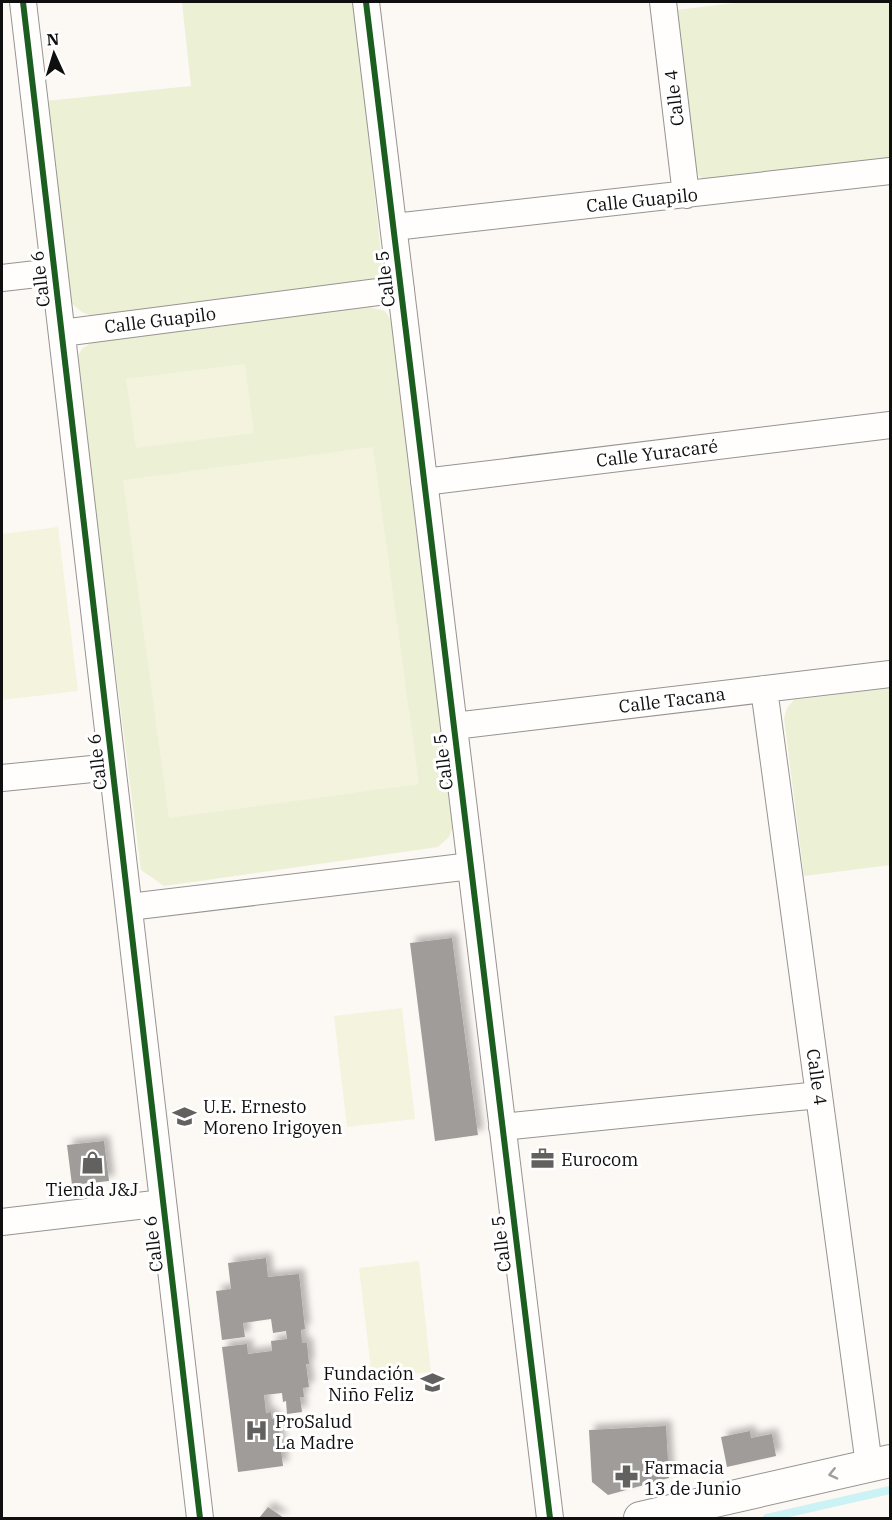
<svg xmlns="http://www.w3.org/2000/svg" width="892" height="1520" viewBox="0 0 892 1520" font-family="'IBM Plex Serif',serif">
	<defs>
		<filter id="shadow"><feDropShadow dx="5.5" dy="-5.5" stdDeviation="3" flood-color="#0004"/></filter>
	</defs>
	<rect width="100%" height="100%" fill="#fcf8f4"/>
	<path fill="#ecf0d5" d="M182,2H354L382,263L378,277L367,285L98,319L82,312L68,300L46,101L191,86Z
		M743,2H890V159L707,181L699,176L695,168L677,10Z
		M369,307L385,311L394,325L455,822L449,837L438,847L164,886L141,870L76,358L83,348L94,341Z
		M890,688V865L804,876L784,718L787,708L794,700Z"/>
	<path fill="#f4f4de" d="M245,364L254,433L136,448L126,379Z
		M373,447L419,784L169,818L123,480Z
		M58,527L78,691L2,700V534Z
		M402,1008L415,1119L347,1127L334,1016Z
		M419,1261L431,1372L372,1378L359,1268Z"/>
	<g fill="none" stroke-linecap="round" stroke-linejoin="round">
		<path stroke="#cbf2f5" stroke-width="8" d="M767,1518L890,1490"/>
	</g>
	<path fill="#a09c99" filter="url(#shadow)" d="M452,938L478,1135L435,1141L410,943Z
		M104,1141L109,1181L72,1185L67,1145Z
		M266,1258L268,1277L299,1274L305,1329L301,1330L302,1343H307L309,1364H306L309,1387L303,1388L304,1397H300L302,1412L287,1414L286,1401L283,1402L282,1393L264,1395L266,1413L271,1412L272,1419L277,1418L283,1466L238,1472L222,1347L247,1344L248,1354L272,1351L271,1341L287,1339L286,1331L273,1333L271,1319L243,1323L245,1337L222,1340L216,1291L231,1289L228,1263Z
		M666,1426L669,1478L608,1495L592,1482L589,1430Z
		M750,1431L751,1438L772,1434L776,1456L727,1467L721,1437Z
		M268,1507L284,1518H259Z"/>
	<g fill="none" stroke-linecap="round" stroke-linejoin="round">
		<defs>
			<path id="minor" d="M23,2L200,1518
				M366,2L550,1518
				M663,2L686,195
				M394,227L890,171
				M2,278L54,272
				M62,333L401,289
				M424,482L890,425
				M764,689L869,1465
				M454,726L890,674
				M2,778L112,767
				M129,907L471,866
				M502,1127L819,1095
				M2,1222L163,1203"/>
			<path id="tertiary" d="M640,1518L890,1461"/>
		</defs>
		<use href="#minor" stroke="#969492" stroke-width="28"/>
		<use href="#tertiary" stroke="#969492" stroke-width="34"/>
		<use href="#minor" stroke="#fffefd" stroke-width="26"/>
		<use href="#tertiary" stroke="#fffefd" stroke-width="32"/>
		<defs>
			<path id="cycleway" d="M23,2L200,1518
				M366,2L550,1518"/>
		</defs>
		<use href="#cycleway" stroke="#fff" stroke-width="10"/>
		<use href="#cycleway" stroke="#1b5e20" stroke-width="6"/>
	</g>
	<defs><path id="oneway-chevron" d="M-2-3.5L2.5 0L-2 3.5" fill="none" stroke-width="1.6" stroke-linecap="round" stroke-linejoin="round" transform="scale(1.5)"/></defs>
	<use stroke="#9f9e9e" href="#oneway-chevron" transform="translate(833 1474) rotate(167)"/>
	<defs>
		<symbol id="school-bare" viewBox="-9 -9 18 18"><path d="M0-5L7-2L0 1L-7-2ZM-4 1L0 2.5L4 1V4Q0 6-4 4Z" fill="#62615f" stroke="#fff" stroke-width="2.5" paint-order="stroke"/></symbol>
		<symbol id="office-bare" viewBox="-9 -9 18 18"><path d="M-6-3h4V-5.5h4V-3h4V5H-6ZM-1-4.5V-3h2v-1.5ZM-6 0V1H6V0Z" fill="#62615f" stroke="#fff" stroke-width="2.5" paint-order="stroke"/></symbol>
		<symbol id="shop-bare" viewBox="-9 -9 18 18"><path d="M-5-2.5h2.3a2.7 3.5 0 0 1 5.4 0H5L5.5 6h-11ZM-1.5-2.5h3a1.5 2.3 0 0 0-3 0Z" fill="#62615f" stroke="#fff" stroke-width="2.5" paint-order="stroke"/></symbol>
		<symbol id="hospital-bare" viewBox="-9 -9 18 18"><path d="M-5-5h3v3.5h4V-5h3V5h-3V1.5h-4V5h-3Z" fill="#62615f" stroke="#fff" stroke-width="2.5" paint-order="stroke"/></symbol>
		<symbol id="pharmacy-bare" viewBox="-9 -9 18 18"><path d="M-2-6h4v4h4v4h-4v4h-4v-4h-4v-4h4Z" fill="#62615f" stroke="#fff" stroke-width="2.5" paint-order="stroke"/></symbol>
	</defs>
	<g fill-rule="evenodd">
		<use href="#school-bare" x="168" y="1100" width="33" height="33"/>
		<use href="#office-bare" x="526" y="1142" width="33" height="33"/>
		<use href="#shop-bare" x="76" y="1146" width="33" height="33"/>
		<use href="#school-bare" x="416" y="1366" width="33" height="33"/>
		<use href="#hospital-bare" x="240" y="1414" width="33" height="33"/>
		<use href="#pharmacy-bare" x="610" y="1460" width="33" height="33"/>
	</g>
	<g text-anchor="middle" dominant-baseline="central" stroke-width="6" stroke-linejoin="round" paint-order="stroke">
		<g font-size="18" fill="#0f0f0f" stroke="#fff">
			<text transform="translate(674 98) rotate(-97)">Calle 4</text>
			<text transform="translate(642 200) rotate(-6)">Calle Guapilo</text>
			<text transform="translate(40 279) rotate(-97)">Calle 6</text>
			<text transform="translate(385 279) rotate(-97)">Calle 5</text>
			<text transform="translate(160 320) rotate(-7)">Calle Guapilo</text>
			<text transform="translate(657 453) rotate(-7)">Calle Yuracaré</text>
			<text transform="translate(672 700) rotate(-7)">Calle Tacana</text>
			<text transform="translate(97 762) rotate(-97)">Calle 6</text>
			<text transform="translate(443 762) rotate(-97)">Calle 5</text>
			<text transform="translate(817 1077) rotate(82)">Calle 4</text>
			<text transform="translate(153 1244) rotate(-97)">Calle 6</text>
			<text transform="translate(501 1244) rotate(-97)">Calle 5</text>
		</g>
		<g font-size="18" fill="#0f0f0f" stroke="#fff" text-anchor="start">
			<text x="203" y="1106">U.E. Ernesto<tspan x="203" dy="21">Moreno Irigoyen</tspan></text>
			<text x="561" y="1159">Eurocom</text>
			<text x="92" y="1189" text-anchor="middle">Tienda J&amp;J</text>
			<text x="414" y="1373" text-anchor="end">Fundación<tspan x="414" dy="21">Niño Feliz</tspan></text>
			<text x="275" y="1421">ProSalud<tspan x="275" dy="21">La Madre</tspan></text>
			<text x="644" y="1467">Farmacia<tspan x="644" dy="21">13 de Junio</tspan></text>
		</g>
	</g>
	<rect width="892" height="1520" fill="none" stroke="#0f0f0f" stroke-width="6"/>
	<g transform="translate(54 54) rotate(356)" stroke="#ffffff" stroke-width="4.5" paint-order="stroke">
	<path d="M0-4.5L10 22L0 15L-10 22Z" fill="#0f0f0f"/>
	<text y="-9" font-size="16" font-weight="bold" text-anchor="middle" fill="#0f0f0f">N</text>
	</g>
</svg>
